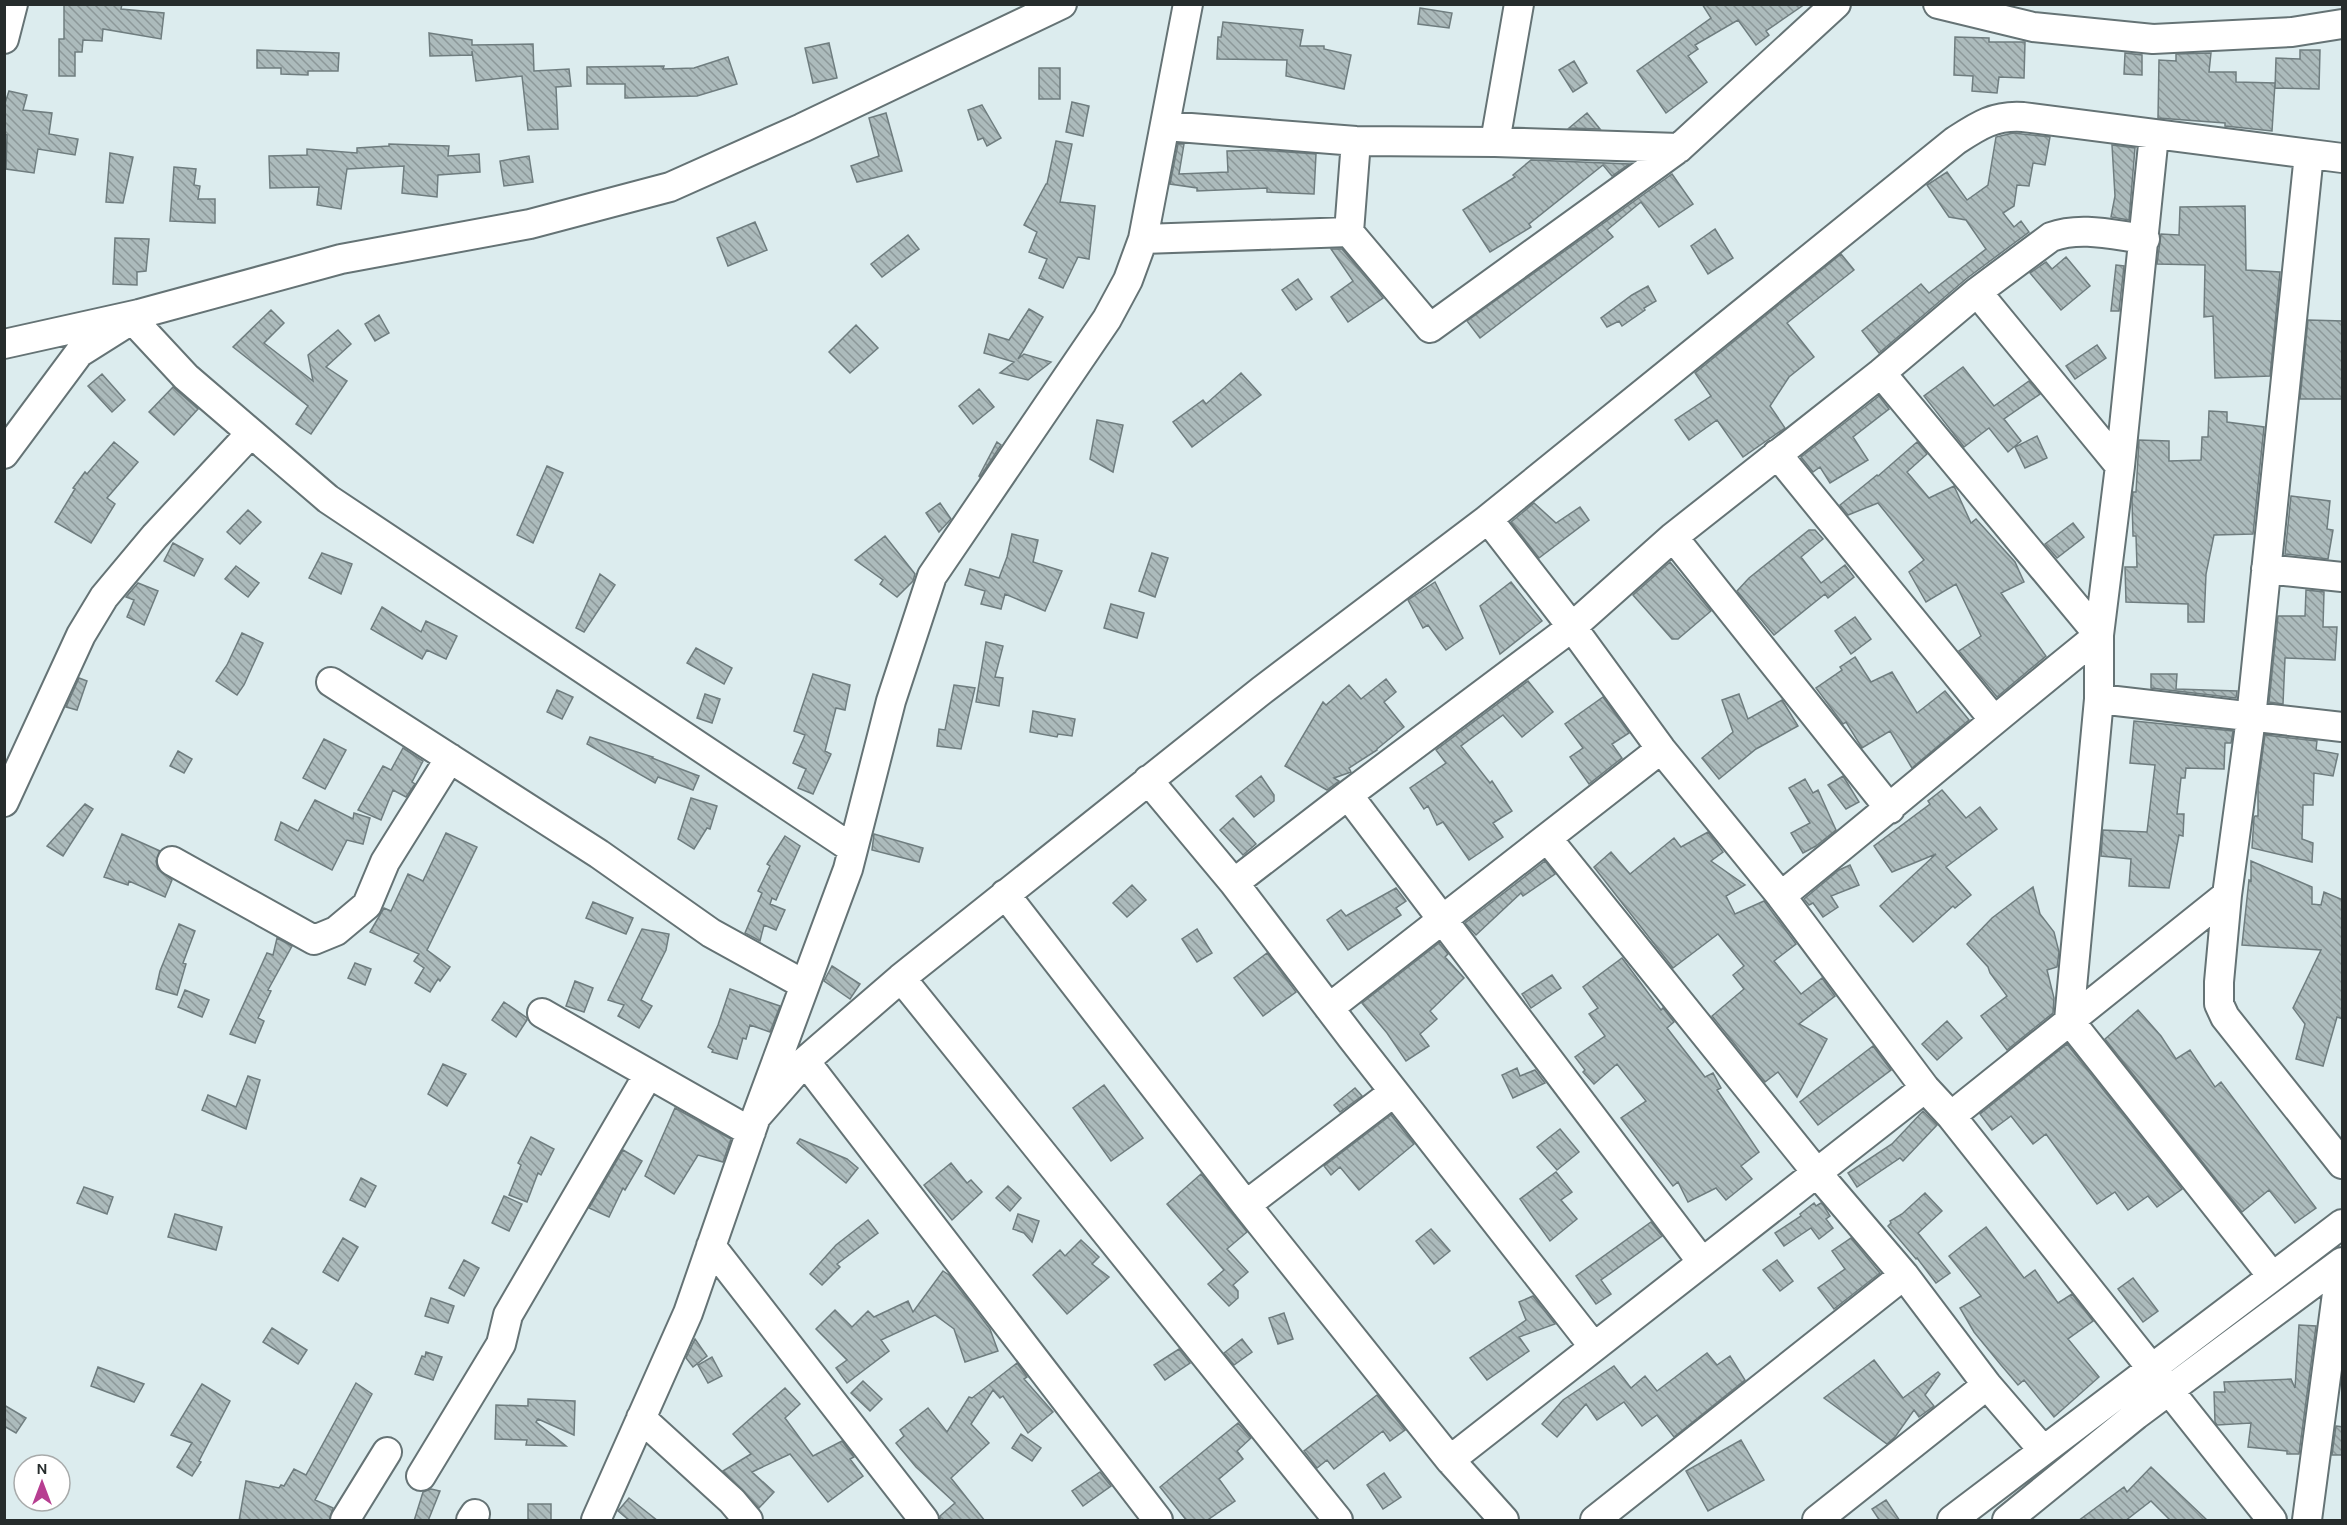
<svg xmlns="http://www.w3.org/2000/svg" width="2347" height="1525" viewBox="0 0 2347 1525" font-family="Karla,sans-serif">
	<defs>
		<pattern id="building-back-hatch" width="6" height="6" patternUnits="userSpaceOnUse" patternTransform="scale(1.5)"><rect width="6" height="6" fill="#acbbbc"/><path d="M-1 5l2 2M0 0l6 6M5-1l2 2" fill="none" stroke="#8c9899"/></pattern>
	</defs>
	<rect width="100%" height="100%" fill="#dcecee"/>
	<path fill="url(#building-back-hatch)" stroke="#6f7d7f" stroke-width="1.5" d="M64,4H122L121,9L164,13L161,39L103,29L102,41L83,40L82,52H75V76H59V39H64Z
		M1702,4H1805L1766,31L1769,35L1756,45L1738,20L1695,45L1698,49L1688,56L1707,82L1666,113L1637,71L1711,18Z
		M1420,8L1452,13L1449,28L1418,24Z
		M1223,22L1303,30L1300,46H1324V49L1351,55L1344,89L1286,76L1287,60L1217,59L1218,37H1221Z
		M429,33L472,40V45L533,44L534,71L569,69L571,86L556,87L558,129L528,130L522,76L476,81L472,51V55L430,56Z
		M1955,37L1989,38V42H2025L2024,78L1999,77L1997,93L1972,91L1973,76L1954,75Z
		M829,43L837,78L813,83L805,48Z
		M257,50L339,53L338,71H308V75L281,74V68H257Z
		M2300,50H2320L2319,89L2275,88L2276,58L2300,59Z
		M2125,53L2142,55V75L2124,74Z
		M2211,53L2209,72H2236V82L2275,83L2272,131L2225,126V123L2158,118L2159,60L2176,61V54Z
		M728,57L737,84L697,96L625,98V84H587V67L664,66L663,69L694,68Z
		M1574,61L1587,83L1573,92L1559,70Z
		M1039,68H1060V99H1039Z
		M9,91L27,95L23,110L52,113L49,134L78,139L75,155L38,149L34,173L6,169L7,135L4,134V106Z
		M1072,102L1089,106L1083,136L1066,132Z
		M982,105L1001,138L987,146L983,138L978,140L968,110Z
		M886,113L902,171L857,182L851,166L879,156L869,118Z
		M1587,113L1600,129L1569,128Z
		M2013,133L2050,137L2045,165L2033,163L2029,186L2017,185L2014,206L2003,213L2014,227L2021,221L2029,232L1966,279L1879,353L1862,331L1921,284L1929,293L1986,249L1966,220L1949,217L1927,185L1947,172L1967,200L1988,185L1996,137Z
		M1056,141L1072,144L1060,202L1095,206L1089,259L1078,257L1063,288L1039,278L1047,259L1029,252L1037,232L1024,225L1046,184H1047Z
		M389,144L449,146L448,156L479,154L480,172L438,175L437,197L402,193L404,166L347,169L341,209L317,205L319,187L270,188L269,156L307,155V149L357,153V148L389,146Z
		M1178,144H1184L1179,174L1228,172L1227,151L1258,150L1316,154L1314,194L1267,192V188L1197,191V188L1170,184Z
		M2112,145L2135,148L2129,220L2111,217L2115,196Z
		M110,153L133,157L123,203L106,202Z
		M529,156L533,182L504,186L500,161Z
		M1531,160L1629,164L1612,176L1603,165L1529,224L1531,227L1490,252L1463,210L1515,177L1513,175Z
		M174,167L196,169L194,185L200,186L198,199H215V223L170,221Z
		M1672,174L1693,204L1659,227L1641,202L1607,230L1613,237L1480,338L1467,321Z
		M2245,206L2246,270L2280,272L2270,376L2215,378L2213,316L2204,317L2205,265L2157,264L2161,234L2179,235L2180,207Z
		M755,222L767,250L728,266L717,238Z
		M1715,229L1733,258L1708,274L1691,246Z
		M908,235L919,249L882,277L871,264Z
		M115,238L149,239L146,271L137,272V285L113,284Z
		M1331,249H1342L1383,298L1348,322L1331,297L1353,281Z
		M1841,254L1854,270L1787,323L1814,357L1789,377L1770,406L1785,428L1743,457L1717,420L1689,440L1675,420L1711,396L1695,373Z
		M2066,257L2090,286L2061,310L2030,273L2046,262L2052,269Z
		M2116,265L2124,266L2119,311H2111Z
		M1298,279L1312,299L1296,310L1282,290Z
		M1648,286L1656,301L1644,308L1645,310L1622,326L1619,321L1607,327L1601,318L1632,295Z
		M1029,309L1043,317L1018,359L1024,354L1051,362L1028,380L1000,373L1014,362L984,353L989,334L1009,340Z
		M271,310L284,323L264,343L313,381L308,355L338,330L351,344L326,367L347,381L311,434L296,424L308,406L233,347Z
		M379,315L389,333L375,341L365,324Z
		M2308,320L2343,321V399H2300Z
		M856,325L878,348L850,373L829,352Z
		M2097,345L2106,358L2075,379L2066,366Z
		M1963,367L1994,406L2029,381L2040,394L2004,419L2021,441L2008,452L1989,428L1964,447L1924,396Z
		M1241,373L1261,395L1192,447L1173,422L1203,400L1206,404Z
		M102,374L125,400L112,412L88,386Z
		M173,387L198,409L174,435L149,412Z
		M979,389L994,407L973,424L959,406Z
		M1879,396L1889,409L1853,437L1868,460L1830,483L1820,467L1813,472L1801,457Z
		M2209,411L2227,412V422L2264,427L2253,534L2214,535L2206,574L2204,622H2188V604L2126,602L2125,567H2137L2136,536H2133L2132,500L2133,492H2136L2139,440L2169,441V461L2201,460L2202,437H2208Z
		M1097,420L1123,425L1113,472L1090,459Z
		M2037,436L2047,458L2025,468L2015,447Z
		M114,442L138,462L107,498L115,504L91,543L55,522L75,489L73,488L85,472L87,474Z
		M997,442L1001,445L980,477L979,476Z
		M1917,442L1927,454L1907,472L1929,498L1954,486L1971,523L1976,519L2015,562L2024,582L2001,593L2046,656L1997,697L1959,651L1981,636L1956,584L1926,602L1909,572L1924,560L1878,503L1848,515L1840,505L1877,475L1878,476Z
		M547,466L563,473L533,543L517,535Z
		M2291,496L2330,501L2327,529L2333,530L2328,559L2285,554Z
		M940,503L951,519L939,532L926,513Z
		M1534,503L1556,523L1580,507L1589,520L1539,558L1511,522Z
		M248,510L261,522L240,544L227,532Z
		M2073,523L2084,537L2057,558L2045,544Z
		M1809,530H1815L1823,539L1801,557L1821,583L1845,565L1854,577L1828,598L1825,594L1774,635L1737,591L1749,578Z
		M1012,534L1038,540L1033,562L1062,571L1045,611L1005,594L1001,609L981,604L985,591L965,585L970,569L999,578L1007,557Z
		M885,536L915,574L913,581L897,597L880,584L883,580L855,560Z
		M173,543L203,559L194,576L164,561Z
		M322,553L352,564L341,594L309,578Z
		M1152,553L1168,558L1155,597L1139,591Z
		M1670,562L1711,611L1678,639H1672L1633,595Z
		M236,566L259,583L248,597L225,579Z
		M600,574L615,585L584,632L576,628Z
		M1435,582L1463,638L1446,650L1428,625L1423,628L1408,600Z
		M1511,582L1542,621L1500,654L1480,606Z
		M138,583L158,591L144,625L127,617L134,600L126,597Z
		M2306,590L2324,592L2323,627H2337L2335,660L2285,658L2283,704L2269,702L2278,616H2305Z
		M1111,604L1144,613L1137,638L1104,628Z
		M382,607L421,632L426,621L457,636L446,659L427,650L422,659L371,629Z
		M1855,617L1871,639L1851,654L1835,631Z
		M242,633L263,643L244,685L237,695L216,681L227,665Z
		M986,642L1003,646L995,677L1003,678L999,706L976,702Z
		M696,648L732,668L724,684L687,663Z
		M1855,657L1871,682L1892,672L1917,713L1945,691L1969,720L1912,768L1890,731L1862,748L1846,722L1843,724L1816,688L1842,670L1840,667Z
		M813,674L850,685L845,710L836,708L825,751L831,754L813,794L798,788L806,769L793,763L805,735L794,731Z
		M2151,674H2177L2176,689L2237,691L2236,698L2151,688Z
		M79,678L87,681L77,710L66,707Z
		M1386,679L1396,692L1384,702L1404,727L1377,749V750L1349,768L1351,772L1334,778L1339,781L1327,790L1285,766L1323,702L1326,705L1349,685L1361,699Z
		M1528,681L1553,712L1522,737L1503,715L1461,746L1490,783L1492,781L1512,811L1493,823L1503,837L1469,860L1443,822L1437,825L1428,806L1424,809L1410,788L1446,763L1436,750Z
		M954,685L975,688L961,749L937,746L939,729L945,730Z
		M557,690L573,697L562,719L547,712Z
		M705,694L720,699L712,723L697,718Z
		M1739,694L1748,719L1782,700L1798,726L1756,749L1719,779L1702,758L1733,732L1722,700Z
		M1603,697L1629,733L1612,744L1622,758L1589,784L1570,757L1583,748L1565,724Z
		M1033,711L1075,719L1072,736L1058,734L1057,737L1030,732Z
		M2134,721L2233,731L2231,743H2225L2224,769L2186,768L2185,778H2181L2177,814H2184L2183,836L2179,835L2169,888L2129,886L2131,859L2101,856L2103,830L2147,832L2155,765L2130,763Z
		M2265,735L2317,741L2316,750L2338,754L2333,776L2314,773L2313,805H2303L2302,839L2313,843L2312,862L2252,848L2254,818L2255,816H2258V786Z
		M590,737L653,757L652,758L699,776L693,790L658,777L655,783L587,744Z
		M324,739L346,750L325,789L303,778Z
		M403,748L423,761L412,782L415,784L406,797L393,790L381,820L358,810L383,766L391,770Z
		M178,751L192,759L184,773L170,766Z
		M1261,776L1274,795V801L1254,817L1236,796Z
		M1843,776L1859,802L1846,809L1828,785Z
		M1805,779L1813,793L1818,790L1836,830L1816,846L1803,853L1791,833L1810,823L1789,788Z
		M1942,790L1966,818L1980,807L1997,829L1946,867L1971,895L1955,908L1953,906L1913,942L1880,906L1936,854L1892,872L1874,846L1930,804L1928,801Z
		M691,798L717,806L710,829L707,828L694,849L678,839Z
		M315,800L353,819L354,813L370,818L363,844L347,840L332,870L275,840L281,822L298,831Z
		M85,804L93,809L63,856L47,846Z
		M1233,818L1256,844L1243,855L1220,830Z
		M1708,832L1723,852L1711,861L1745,885L1726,896L1735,914L1764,901L1796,944L1774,961L1801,994L1822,978L1835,996L1799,1024L1827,1039L1797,1097L1778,1072L1765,1082L1712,1016L1744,989L1733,975L1744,966L1718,934L1673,968L1594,867L1611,852L1630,874L1674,838L1681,847Z
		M446,833L477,847L427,950L450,967L440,981L438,979L430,992L415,983L424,968L414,961L419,954L370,932L384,908L391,911L408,874L423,881Z
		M122,834L160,851L156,861L158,869L172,880L165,897L129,881L128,885L104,877Z
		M874,834L923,848L919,862L872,850Z
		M785,836L800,846L776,900L772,898L770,904L785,910L776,930L764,925L760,941L745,933L762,893L758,891L770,866L767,864Z
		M1545,861L1555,874L1523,896L1521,893L1476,935L1465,923Z
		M2251,861L2312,887V904L2321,905L2324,892L2343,900V1019L2337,1017L2323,1066L2296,1059L2305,1024L2293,1008L2321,950L2242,945L2249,880L2251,881Z
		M1850,865L1859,885L1831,896L1838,907L1823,917L1813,903L1809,905L1804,899L1839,870Z
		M1132,885L1146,900L1127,917L1113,903Z
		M2033,887L2040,914L2054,932L2059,952L2057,967L2047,970L2054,998L2053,1013L2007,1050L1981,1016L2007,996L1990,973L1988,967L1967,944L1992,918Z
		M1396,888L1406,901L1396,908L1401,915L1348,950L1327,920L1341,910L1346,916Z
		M593,902L633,918L626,934L586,918Z
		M179,924L195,931L183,963L186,964L177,995L156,989L160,971Z
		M642,929L669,934L666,950L641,1000L652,1006L639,1028L618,1016L624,1005L608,1000Z
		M1197,929L1212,953L1197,962L1182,939Z
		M277,938L292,946L268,990L271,991L258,1018L264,1021L255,1043L230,1034L267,953L273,955Z
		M1439,943L1448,954L1445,957L1464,978L1430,1011L1437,1019L1420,1034L1429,1046L1406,1061L1387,1033L1362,1003Z
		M1267,953L1296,992L1263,1016L1234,978Z
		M1622,958L1661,1010L1663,1008L1674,1022L1667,1028L1705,1077L1713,1073L1721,1088L1717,1090L1759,1152L1741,1166L1752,1179L1726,1200L1716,1188L1688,1202L1678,1182L1673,1186L1621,1118L1646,1101L1617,1064L1594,1084L1583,1072L1585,1070L1575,1057L1605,1036L1589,1014L1598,1008L1583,987Z
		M355,963L371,969L365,985L348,978Z
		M832,966L860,984L850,999L824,981Z
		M1552,975L1561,988L1531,1008L1522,994Z
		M575,981L593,988L584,1012L566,1006Z
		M730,989L780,1006L770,1032L750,1025L746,1039L743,1038L737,1059L712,1052L713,1050L708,1047L718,1025Z
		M185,990L209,1000L202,1017L178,1007Z
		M504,1002L527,1018V1020L516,1037L492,1020Z
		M2138,1010L2161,1036L2176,1059L2190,1050L2215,1087L2221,1082L2316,1208L2295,1223L2269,1190L2242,1212L2105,1039Z
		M1947,1021L1962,1038L1937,1060L1922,1044Z
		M2067,1044L2182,1189L2157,1207L2148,1196L2128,1210L2115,1192L2097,1204L2046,1134L2033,1144L2011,1116L1992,1130L1980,1114Z
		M1873,1046L1891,1070L1818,1125L1800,1102Z
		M443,1064L466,1074L447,1106L428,1094Z
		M1517,1068L1520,1076L1535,1070L1545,1083L1513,1098L1502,1075Z
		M248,1076L260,1080L246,1129L202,1110L208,1095L236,1107Z
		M1104,1085L1143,1138L1111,1161L1073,1108Z
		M1355,1088L1362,1096L1340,1112L1334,1105Z
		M675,1108L731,1139L723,1162L698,1155L674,1194L645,1176Z
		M1923,1111L1937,1125L1903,1161L1900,1158L1857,1187L1848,1173L1892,1144Z
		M1391,1115L1414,1144L1359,1190L1340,1167L1331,1175L1324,1166Z
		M1560,1129L1579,1152L1557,1170L1537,1147Z
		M531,1137L554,1149L541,1175L538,1173L527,1202L509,1195L521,1165L518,1163Z
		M800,1139L847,1159L858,1168L846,1183L797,1143Z
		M623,1150L642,1161L625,1190L623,1188L609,1217L589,1208Z
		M951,1163L967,1183L971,1180L982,1192L952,1220L924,1185Z
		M1556,1172L1572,1192L1561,1200L1577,1219L1550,1241L1520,1199Z
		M1201,1174L1247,1232L1227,1249L1248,1272L1233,1285L1238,1291V1298L1229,1306L1208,1284L1224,1270L1167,1204Z
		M361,1178L376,1186L365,1207L350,1200Z
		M1008,1186L1021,1198L1010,1211L996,1198Z
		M84,1187L113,1197L107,1214L77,1203Z
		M1925,1193L1942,1211L1918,1233L1950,1273L1936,1283L1917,1258L1916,1259L1888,1226L1891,1223L1890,1221L1902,1214Z
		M504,1196L522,1204L509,1231L492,1223Z
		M1814,1203L1816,1206L1821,1203L1824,1206L1830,1216L1826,1219L1833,1228L1819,1239L1811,1228L1784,1246L1775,1233L1801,1216L1800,1214Z
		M175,1214L222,1227L216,1250L168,1237Z
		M1018,1214L1039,1221L1032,1242L1024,1233L1013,1229Z
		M868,1220L878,1233L837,1264L840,1267L822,1285L810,1274L836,1245Z
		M1651,1222L1662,1236L1601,1280L1611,1294L1596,1304L1576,1276Z
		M1986,1227L2024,1278L2035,1270L2058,1303L2072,1294L2093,1321L2068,1339L2099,1377L2054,1417L2024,1380L2018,1385L2001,1365L1974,1332L1960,1308L1981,1296L1949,1256Z
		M1431,1229L1450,1251L1434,1264L1416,1241Z
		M343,1238L358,1247L338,1281L323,1272Z
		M1851,1238L1880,1273L1834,1309L1818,1288L1845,1269L1832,1251Z
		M1081,1240L1099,1257L1092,1264L1109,1277L1067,1314L1033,1275L1060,1250L1065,1256Z
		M464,1260L479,1268L464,1296L449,1288Z
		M1777,1260L1793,1281L1780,1291L1763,1270Z
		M943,1271L949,1275L990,1329L998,1351L965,1362L954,1329L935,1315L881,1340L889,1351L847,1383L836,1368L847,1360L816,1329L835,1310L852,1327L868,1311L874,1317L908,1301L913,1312Z
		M2133,1278L2158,1311L2143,1322L2118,1289Z
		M1533,1296L1555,1324L1519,1337L1529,1351L1487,1380L1470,1358L1526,1320L1519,1302Z
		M431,1298L454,1306L448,1323L425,1316Z
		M1284,1313L1293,1339L1278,1344L1269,1318Z
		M2299,1325L2316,1326L2299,1454H2287V1451L2248,1447L2251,1423L2217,1425L2215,1422L2214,1392H2225L2224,1382L2291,1379L2295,1388Z
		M272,1328L307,1350L298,1364L263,1342Z
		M695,1339L707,1356L693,1367L686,1358Z
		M1242,1339L1252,1352L1234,1365L1224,1353Z
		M1179,1349L1190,1363L1165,1380L1154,1365Z
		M426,1352L442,1357L433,1380L415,1374L422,1356L425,1357Z
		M1707,1353L1717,1365L1730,1356L1745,1380L1674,1437L1657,1415L1642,1426L1624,1402L1597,1420L1586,1404L1557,1437L1542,1424L1563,1400L1614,1366L1631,1388L1645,1376L1657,1391Z
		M712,1357L722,1376L708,1383L698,1365Z
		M1874,1360L1903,1398L1938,1372L1940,1374L1925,1395L1934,1406L1919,1417L1914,1410L1895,1437L1887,1444L1824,1398Z
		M1017,1363L1027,1377L1024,1379L1053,1412L1028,1433L1003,1396L1000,1398L993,1390L971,1424L989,1443L951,1478L985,1521H940V1516L955,1503L916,1467L896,1443L904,1436L900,1430L928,1408L947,1432L969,1397L972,1398Z
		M98,1367L144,1384L134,1402L91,1386Z
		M863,1381L882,1399L870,1411L851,1393Z
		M356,1383L372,1394L315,1500L333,1508L329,1521H239L246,1481L279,1488L281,1485L284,1486L294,1469L306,1475Z
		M202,1384L230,1401L199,1461L201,1462L192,1476L177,1467L192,1443L171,1435Z
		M785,1388L800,1404L785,1418L813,1456L842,1441L854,1457L850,1459L863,1476L828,1502L790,1454L752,1472L774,1492L759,1508L723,1471L751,1454L733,1434Z
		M1377,1395L1405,1430L1390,1441L1383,1431L1334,1469L1327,1460L1317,1468L1304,1451Z
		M528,1399L575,1401L574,1435L538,1419L536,1422L566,1446L526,1445L527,1440L495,1439L496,1405L528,1406Z
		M4,1405L26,1418L16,1433L4,1426Z
		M1238,1423L1251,1438L1237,1451L1243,1459L1219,1479L1235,1501L1206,1521H1187L1160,1487Z
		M2336,1426L2343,1427V1455H2332Z
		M1021,1434L1041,1448L1032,1461L1012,1448Z
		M1741,1440L1764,1480L1708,1511L1686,1471Z
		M2151,1467L2208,1521H2171L2151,1501L2125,1521H2078L2124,1487L2127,1492Z
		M1100,1472L1111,1486L1083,1506L1072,1491Z
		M1384,1473L1401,1497L1383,1509L1367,1485Z
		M431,1489L440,1491L428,1521H414L423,1492Z
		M629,1498L658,1521H630L618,1511Z
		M1886,1500L1900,1521H1880L1872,1509Z
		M528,1504H551V1521H528Z"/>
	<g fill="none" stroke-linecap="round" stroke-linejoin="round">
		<defs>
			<path id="minor" d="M1938,4L2033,27L2153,39L2292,32L2342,24
				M4,39L13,4
				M1165,126L1356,141L1495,142L1679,148
				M2154,135L2120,466L2099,635V699L2069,1020L2272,1276
				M1356,141L1349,232L1430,328L1679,148L1836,4
				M1495,142L1519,4
				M2309,154L2251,718L2227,895L2219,982V1004L2225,1017L2342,1164
				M1143,239L1349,232
				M1977,292L2120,466
				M132,319L186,377L328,499L853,849
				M4,344L139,314L341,259L530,224L670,187L802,128L1062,4
				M4,454L79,353L125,324
				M1777,454L1994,720
				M1488,519L1572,627L1661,749L1781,896L1925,1088L1951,1116L2272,1520
				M1673,537L1890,809
				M2266,569L2342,577
				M331,682L599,854L711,933L805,985
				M2099,699L2342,727
				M1148,780L1234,883L1352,1038L1594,1347
				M1348,795L1702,1262
				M4,802L81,635L104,597L155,536L251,433
				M1547,838L1817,1173L1904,1275L1987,1385L2043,1450
				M172,861L314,940L336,931L367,905L385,862L450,758
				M1234,883L1348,795L1572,627L1673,537L1881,373L1977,292L2051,237C2081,226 2113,235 2145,239
				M1005,894L1246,1205L1450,1460L1504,1520
				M1781,896C1888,810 1992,721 2099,635L1881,373
				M901,978L1338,1520
				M1329,1008L1661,749
				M542,1013L751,1132
				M805,1061L1158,1520
				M1951,1116L2227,895
				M756,1117L805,1061L901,978L1261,691L1488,519L1955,141C1978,126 1994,115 2023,117L2342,158
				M1246,1205L1394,1092
				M711,1246L924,1520
				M641,1418L732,1501L748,1520
				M1450,1460L1925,1088
				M421,1476L501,1344L508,1315L648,1075
				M345,1520L387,1452
				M471,1520L475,1514
				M596,1520L688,1313L756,1117L848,869L891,701L932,576L1107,319L1128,280L1143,239L1188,4
				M1595,1520L1904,1275
				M1817,1520L1987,1385
				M1952,1520L2342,1224
				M2007,1520L2136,1415L2342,1262
				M2307,1520L2341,1263"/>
		</defs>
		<use href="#minor" stroke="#657375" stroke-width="32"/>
		<use href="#minor" stroke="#fff" stroke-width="28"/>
	</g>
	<rect width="2347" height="1525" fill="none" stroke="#262c2c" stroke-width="12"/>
	<g transform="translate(42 1483)"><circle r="28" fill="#ffffff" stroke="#a8abab" stroke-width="1.5"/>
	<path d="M0-4.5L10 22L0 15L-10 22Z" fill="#b73e91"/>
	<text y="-9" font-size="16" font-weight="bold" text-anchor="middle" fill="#262c2c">N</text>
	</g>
</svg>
